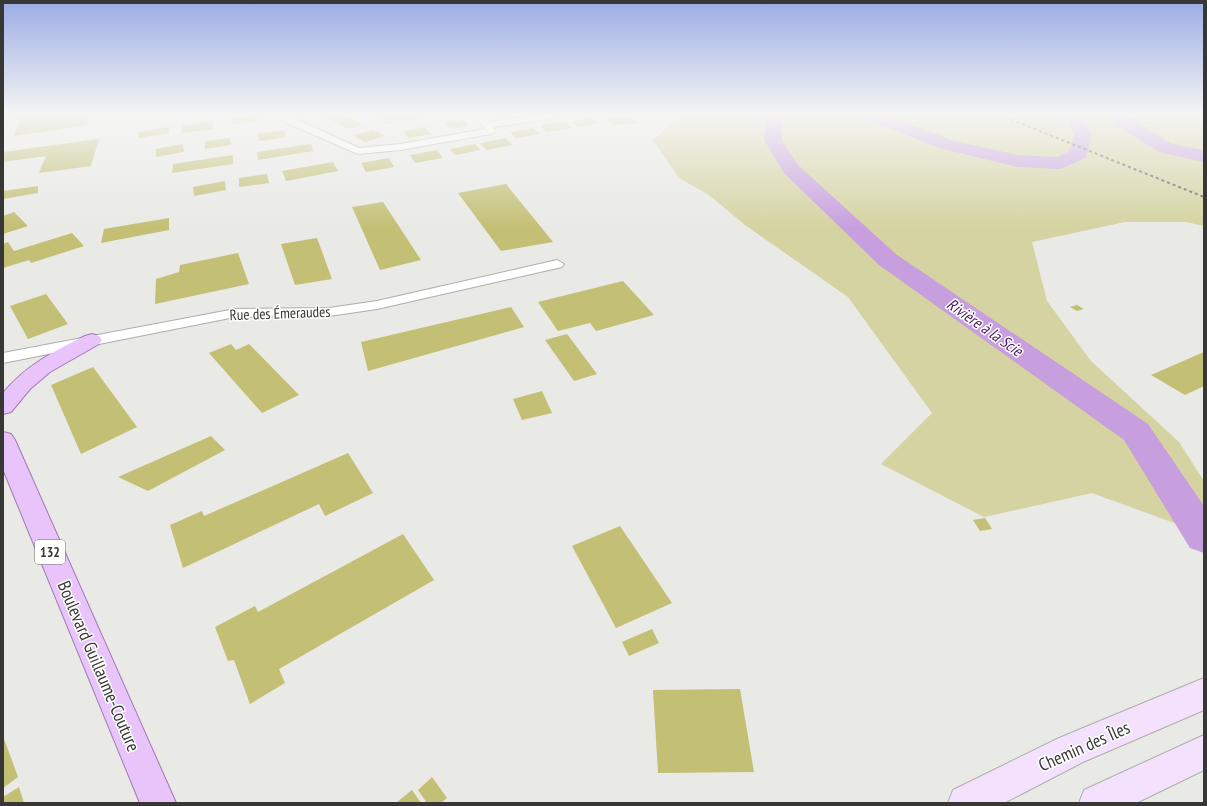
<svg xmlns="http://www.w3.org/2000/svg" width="1207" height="806" viewBox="0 0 1207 806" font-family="'PT Sans Narrow',sans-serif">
	<rect width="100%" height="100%" fill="#e9e9e6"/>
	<path fill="#d5d3a1" d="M370,115H425L428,118L388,124Z
		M682,115H1204V226L1186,222H1125L1032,242L1047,301L1091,361L1179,442L1204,481V526L1188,528L1092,493L984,517L881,464L932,413L848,297L745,225L709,195L679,178L653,140Z"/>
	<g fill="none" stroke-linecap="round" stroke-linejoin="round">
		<path fill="#c79fde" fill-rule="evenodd" d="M766,115H782V140L798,165L897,255L1148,424L1204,506V553L1190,548L1124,440L879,265L784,173L764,140Z
			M864,115H888L951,140L1018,155L1057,157L1069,151L1074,135L1066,115H1083L1092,135L1087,154L1085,158L1060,169L1018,167L939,148L866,119Z
			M1109,115H1127L1172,144L1204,150V162L1159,152L1119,127Z"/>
	</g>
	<path fill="#c3bf74" d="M12,115H89L87,125L14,136L20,118L10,119Z
		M249,115H257L258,121L232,125L231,118Z
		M321,115H343L363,125L348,129Z
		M628,116L638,123L613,125L606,120Z
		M593,118L600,123L578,127L571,122Z
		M463,119L469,126L450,129L445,122Z
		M213,121V129L182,133L183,125Z
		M566,122L572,128L547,132L541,126L544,124Z
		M169,127V133L138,138V132Z
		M425,127L431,134L408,138L403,131Z
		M534,128L539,134L516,138L510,132Z
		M284,130L286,137L259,141L257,134Z
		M373,130L385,136L365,142L353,135Z
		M230,138L231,145L205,149V141Z
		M505,138L513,145L487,150L480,143Z
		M99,139L91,166L39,173L46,156L3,162V152Z
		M183,144L184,152L156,157V149Z
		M311,144L313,151L258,160L257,152Z
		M475,144L481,150L455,155L450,149Z
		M437,150L443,158L415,163L410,155Z
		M233,155V164L172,173L173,164Z
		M389,158L394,167L366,172L361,163Z
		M333,162L338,171L286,181L282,171Z
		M267,174L269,183L239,187V178Z
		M225,181L226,190L194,196L193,187Z
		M506,184L553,242L501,251L458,193Z
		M38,186V193L3,199V191Z
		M383,202L421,260L380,270L352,207Z
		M14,212L28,226L3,234V216Z
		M169,218V230L101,243L104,229Z
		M72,233L84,246L31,263L29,260L3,268V244L8,242L14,251Z
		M317,238L332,279L295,285L281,244Z
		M238,253L249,284L155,304L156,279L179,272L180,265Z
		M623,281L654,315L596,331L590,323L558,331L538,302Z
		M46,294L68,324L28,339L10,306Z
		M1077,305L1084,309L1077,311L1070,307Z
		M511,307L524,327L368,371L361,342Z
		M567,334L597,374L574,381L545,340Z
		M231,344L236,350L249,344L299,395L262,413L209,353Z
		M1204,352V386L1185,395L1151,375Z
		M93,367L137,427L81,454L51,385Z
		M542,391L552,413L522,420L513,399Z
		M211,436L225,450L148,491L118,477Z
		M348,453L373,493L325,516L319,504L183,568L170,525L202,511L204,516Z
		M985,518L992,529L980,531L973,520Z
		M620,526L672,603L616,628L572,546Z
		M403,534L434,580L279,669L285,683L250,704L234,660L228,661L215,627L255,606L258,612Z
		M652,629L659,643L629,656L622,642Z
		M740,689L754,772L658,773L653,690Z
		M3,736L18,777L3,788Z
		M432,777L447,798L441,803H427L418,790Z
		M19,787L24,803H3V797Z
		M412,790L421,803H396Z"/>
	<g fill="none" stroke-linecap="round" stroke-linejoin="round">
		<defs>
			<path id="service" d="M4,115H8L5,128L3,129Z"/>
			<path id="minor" d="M277,115H287L359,148L400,144L485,129L475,115H484L489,122L537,115H561L557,118L493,127L496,131L491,134L400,150L358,154L287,123Z
				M557,260L564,264L562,267L377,309L329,316L235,317L3,363V353L235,309L329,308L377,301Z"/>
			<path id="secondary" d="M1204,678V710L1083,762L1004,803H948L953,790L1059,738Z
				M1204,735V770L1136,803H1079L1084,790Z"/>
			<path id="primary" d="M92,334L99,336L102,340L99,344L50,372L30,389L11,412L3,414V393C25,366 54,351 85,336Z
				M3,432L11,434L15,440L176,803H140L3,469Z"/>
		</defs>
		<use href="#service" stroke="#aeaeab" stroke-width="2"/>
		<use href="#minor" stroke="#aeaeab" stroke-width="2"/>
		<use href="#secondary" stroke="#aeaeab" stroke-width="2"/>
		<use href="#primary" stroke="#a079b5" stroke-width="2"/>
		<use href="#service" fill="#fff" fill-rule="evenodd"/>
		<use href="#minor" fill="#fff" fill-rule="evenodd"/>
		<use href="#secondary" fill="#f3e1fd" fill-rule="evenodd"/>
		<use href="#primary" fill="#e8c4fb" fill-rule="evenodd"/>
		<path stroke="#626261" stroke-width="2" stroke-dasharray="3 3" stroke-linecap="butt" d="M1000,115L1204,197"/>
	</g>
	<linearGradient id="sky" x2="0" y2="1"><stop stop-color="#9bace4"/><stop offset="0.5" stop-color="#f5f5f4"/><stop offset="1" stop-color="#f5f5f4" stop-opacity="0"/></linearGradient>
	<rect width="1207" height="228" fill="url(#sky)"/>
	<g text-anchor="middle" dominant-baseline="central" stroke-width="3" stroke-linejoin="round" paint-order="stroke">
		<rect fill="#fffffe" stroke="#737372" stroke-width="1" x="35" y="540" width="30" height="24" rx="3"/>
		<g font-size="14" font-weight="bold" fill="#373736">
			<text x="50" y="552">132</text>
		</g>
		<g font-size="15" fill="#373736" stroke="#fffffe">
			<text transform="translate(280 313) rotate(-2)">Rue des Émeraudes</text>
		</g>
		<g font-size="16" font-style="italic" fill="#4c1a64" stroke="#fffffe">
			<text transform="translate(985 327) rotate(35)">Rivière à la Scie</text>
		</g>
		<g font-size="18" fill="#373736" stroke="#fffffe">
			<text transform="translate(99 666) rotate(67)">Boulevard Guillaume-Couture</text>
			<text transform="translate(1084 746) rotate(-24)">Chemin des Îles</text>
		</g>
	</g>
	<rect width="1207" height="806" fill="none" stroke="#373736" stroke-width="8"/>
</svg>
